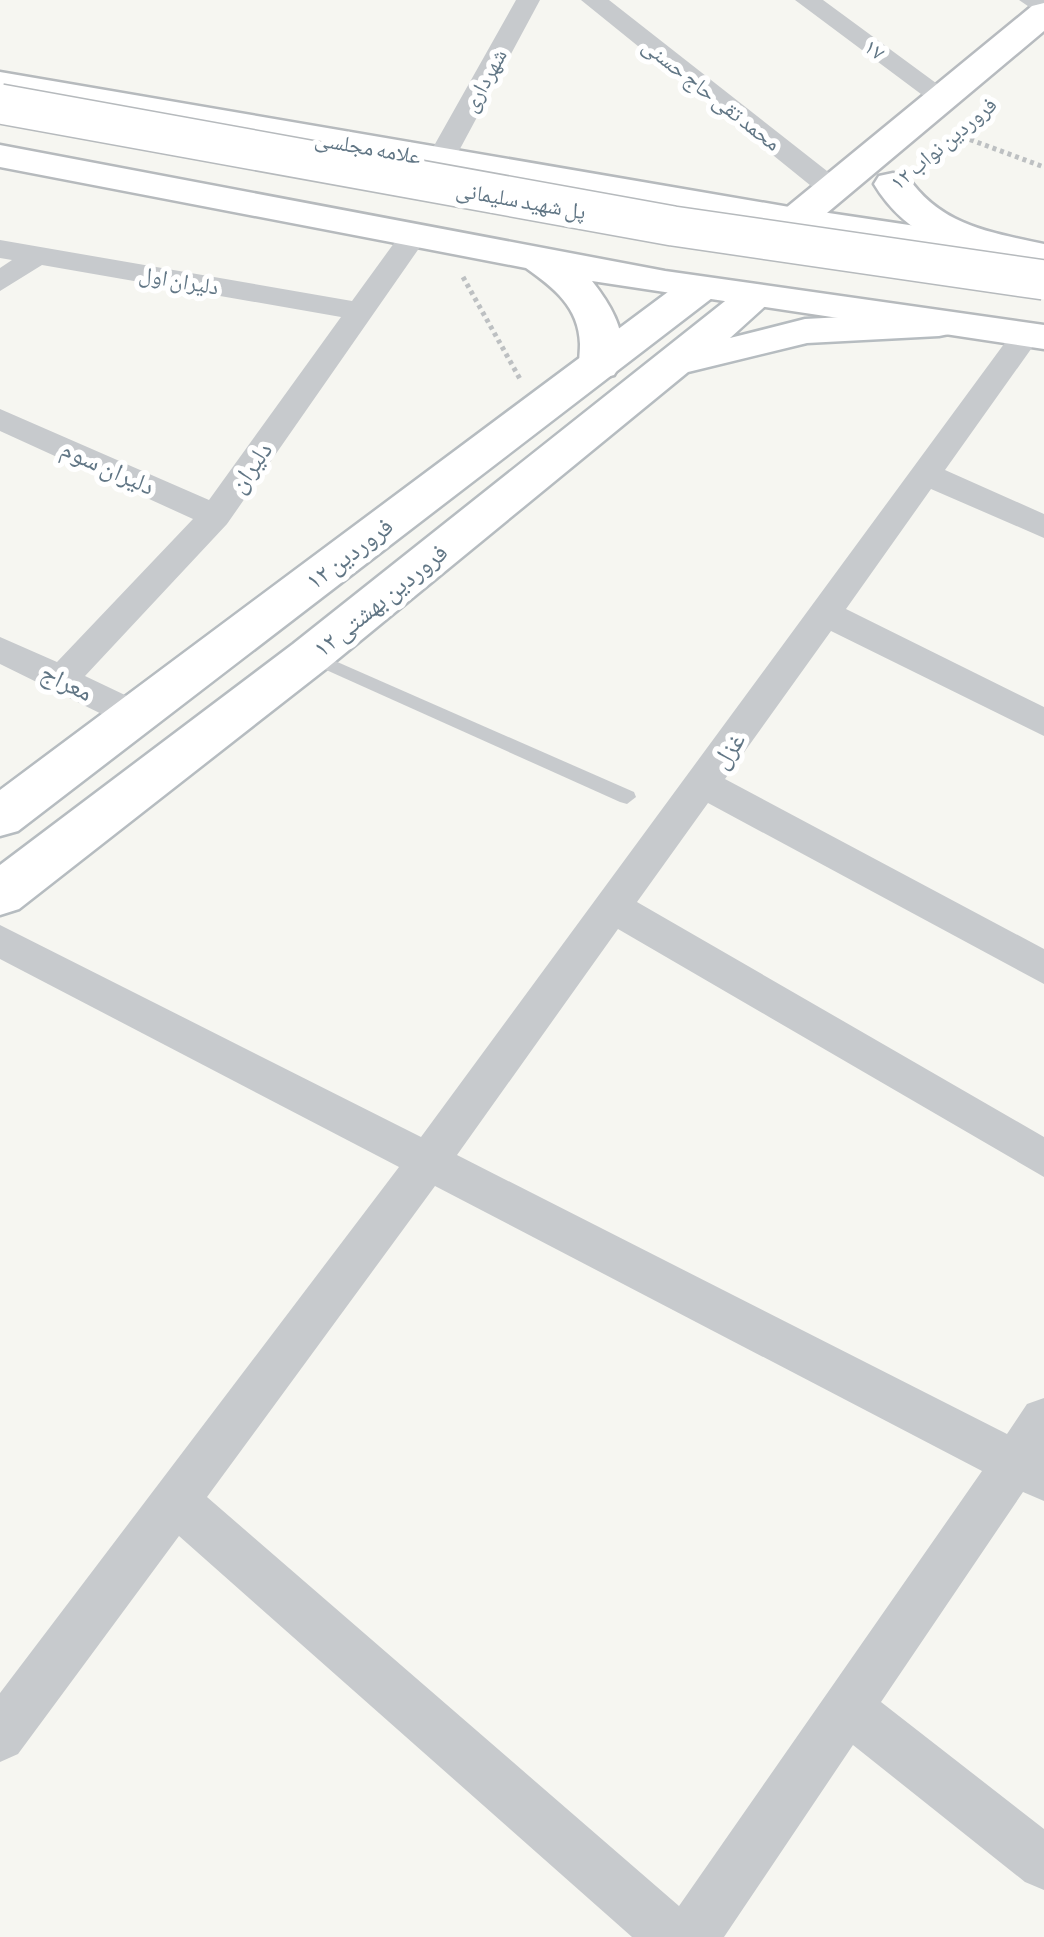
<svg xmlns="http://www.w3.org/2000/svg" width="1044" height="1937" viewBox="0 0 1044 1937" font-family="'Asap Condensed','Noto Naskh Arabic',sans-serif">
	<rect width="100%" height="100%" fill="#f6f6f1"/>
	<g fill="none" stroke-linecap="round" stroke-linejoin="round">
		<defs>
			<path id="secondary" d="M698,277L712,280L718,289L712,298L18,831L0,836V790L684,280Z
				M753,287L767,290L773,299L730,338L805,319L939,312L954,315L960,324L954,333L939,336L807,343L688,372L327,668L19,909L0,915V865L293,644L739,290Z"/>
			<path id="primary" d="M1044,3V31L809,228H781L776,220L781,212L1032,6Z
				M893,173L907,176C940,225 988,232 1044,244V268C974,253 914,250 874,184L879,176Z"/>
			<path id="highway" d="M0,72L795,208L1044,245V269L795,232L0,94Z
				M0,145L665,271L1044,325V349L592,281C612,306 635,344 614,375L599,379L584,375C577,364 580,357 580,344C579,307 554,288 526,268L0,167Z"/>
		</defs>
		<use href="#secondary" stroke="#b6bcc0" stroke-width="5"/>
		<use href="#primary" stroke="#b7bbbf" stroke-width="5"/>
		<use href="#highway" stroke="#b6babd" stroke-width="5"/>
		<path stroke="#bdc0c2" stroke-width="5" stroke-dasharray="4 4" stroke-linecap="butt" d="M955,134L1044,167
			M463,277L520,379"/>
		<path fill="#c7cacd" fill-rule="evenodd" d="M310,650L634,792L636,797L627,804L620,802L304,660L301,656Z"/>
		<path fill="#c7cacd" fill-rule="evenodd" d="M516,0H540L454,160L440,168L430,166L426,160Z
			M581,0H609L841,182L845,188L841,194H821Z
			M795,0H823L955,97L951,103H933Z
			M1019,0H1044V17Z
			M415,225L429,234L227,524L85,676L148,706L153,715L148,724L135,728L122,724L0,664V637L57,662L193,519L0,431V409L209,500L341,317L42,265L0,291V268L12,260L0,258V240L352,301L405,228Z
			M1026,326L1041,335L945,470L1044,514V538L931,489L846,609L1044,707V736L831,631L725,779L1044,949V984L708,803L637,902L1044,1137V1177L618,929L457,1155L1007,1434L1027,1404L1044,1398V1501L1023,1492L881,1702L1044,1829V1890L1025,1882L853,1745L724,1937H632L179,1536L18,1754L0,1762V1693L399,1167L0,959V925L421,1137L1015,329ZM435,1186L982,1471L679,1906L207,1497Z"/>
		<use href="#secondary" fill="#fff" fill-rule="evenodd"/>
		<use href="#primary" fill="#fff" fill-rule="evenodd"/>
		<use href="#highway" fill="#fff" fill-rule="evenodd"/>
		<defs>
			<path id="highway-bridge" d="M0,104L673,226L1044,280"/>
		</defs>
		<use href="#highway-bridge" stroke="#b6babd" stroke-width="42" stroke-linecap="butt"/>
		<use href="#highway-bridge" stroke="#fff" stroke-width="39"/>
	</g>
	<g text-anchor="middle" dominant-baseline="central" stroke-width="10" stroke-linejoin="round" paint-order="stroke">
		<g font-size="22" fill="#617685" stroke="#fff">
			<text transform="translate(875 49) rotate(36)">۱۷</text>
			<text transform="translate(484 80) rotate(-61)">شهرداری</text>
			<text transform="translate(712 94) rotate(38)">محمد تقی حاج حسنی</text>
			<text transform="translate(943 143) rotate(-40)">۱۲ فروردین نواب</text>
			<text transform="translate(368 147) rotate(10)">علامه مجلسی</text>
			<text transform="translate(521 200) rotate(10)">پل شهید سلیمانی</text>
			<text transform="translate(179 280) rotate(10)">دلیران اول</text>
		</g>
		<g font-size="25" fill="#617685" stroke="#fff">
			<text transform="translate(108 467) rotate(24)">دلیران سوم</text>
			<text transform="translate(250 467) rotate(-55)">دلیران</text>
			<text transform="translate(349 553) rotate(-37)">۱۲ فروردین</text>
			<text transform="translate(380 600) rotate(-39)">۱۲ فروردین بهشتی</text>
			<text transform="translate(67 682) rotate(26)">معراج</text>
			<text transform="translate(728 750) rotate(-54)">غزل</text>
		</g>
	</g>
</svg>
